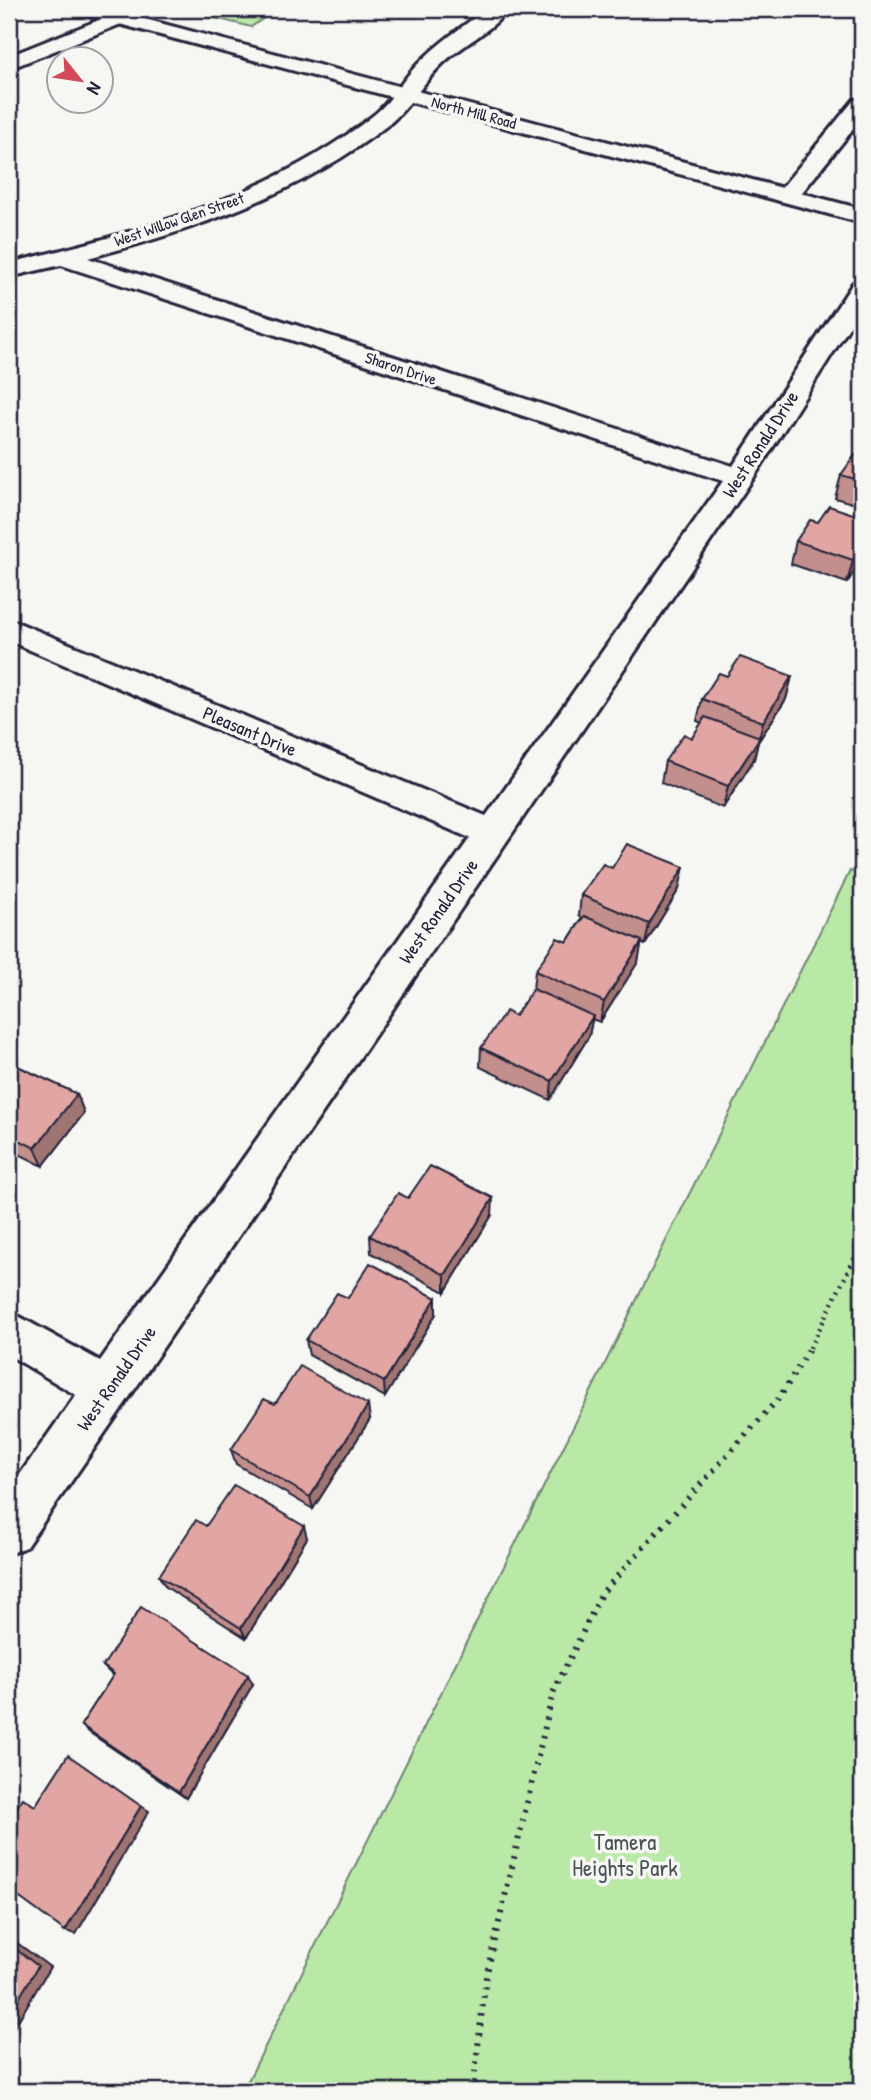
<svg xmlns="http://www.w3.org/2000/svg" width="871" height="2100" viewBox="0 0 871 2100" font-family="'Patrick Hand',sans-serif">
	<rect width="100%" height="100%" fill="#f6f6f2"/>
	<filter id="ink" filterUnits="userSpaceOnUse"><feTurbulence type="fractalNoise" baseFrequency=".0143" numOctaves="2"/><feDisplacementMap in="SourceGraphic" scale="14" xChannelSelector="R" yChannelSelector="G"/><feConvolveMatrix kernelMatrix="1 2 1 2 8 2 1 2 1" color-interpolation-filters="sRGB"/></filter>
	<g filter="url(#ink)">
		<path fill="#bae8a7" stroke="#6e8571" stroke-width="2" d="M179,9H277L251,27Z
			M850,871L862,875V2091H243Z"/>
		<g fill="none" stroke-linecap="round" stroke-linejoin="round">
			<defs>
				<path id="minor" d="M486,9H508C492,31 462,45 442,64C423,82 410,107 389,124C303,193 193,230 88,258L733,466L853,283L862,281V307L754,477L124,1405L26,1547L9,1554V1490L76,1395L9,1355V1311L100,1361L470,838L9,641V619L486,816L723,481L61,265L9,277V263C135,233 272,197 375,114C391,101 402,81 416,66C437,44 462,27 486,9Z
					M119,12L126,14L129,18L126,22L9,69V56Z
					M862,99V118L795,201H779L775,196L779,191L854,100Z"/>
				<path id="tertiary" d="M75,9H107L862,209V223L78,13Z"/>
			</defs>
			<use href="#minor" stroke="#22223b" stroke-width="6"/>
			<use href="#tertiary" stroke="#22223b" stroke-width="6"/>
			<path stroke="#22223b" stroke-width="4.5" stroke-dasharray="2 5" stroke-linecap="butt" d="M810,1348L862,1243"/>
			<path stroke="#22223b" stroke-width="6" stroke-dasharray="2.5 7" stroke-linecap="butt" d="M469,2091L474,2081L486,1977L553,1693L602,1593L780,1397L811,1346"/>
			<use href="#minor" fill="#f6f6f2" fill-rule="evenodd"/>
			<use href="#tertiary" fill="#f6f6f2" fill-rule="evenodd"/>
		</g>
		<path fill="#c28f8c" stroke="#22223b" stroke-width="2" d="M862,458V506L835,498L841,475Z
			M796,541L862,559L847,583L791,564Z
			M727,676H792L786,699L758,742L754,759L723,808L661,783L665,761L692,738L702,723L697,721L702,699Z
			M612,868L679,889L645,945L641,943L638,962L600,1022L592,1019L589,1036L550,1100L480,1067L481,1048L515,1016L533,989L535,971L567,942L582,918L579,916L581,895Z
			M9,1062L77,1094L84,1113L43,1166L9,1149Z
			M408,1198L492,1215L445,1292L371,1253L370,1236Z
			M348,1298L436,1314L385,1397L309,1355L306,1340Z
			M275,1404L370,1419L313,1509L236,1464L231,1450Z
			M206,1526L307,1538L246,1638L166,1587L159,1576Z
			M103,1666L253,1684L186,1798L90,1733L81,1725L113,1676Z"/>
		<path fill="#9e7472" stroke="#22223b" stroke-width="2" d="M862,546V559L847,583L853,560Z
			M792,676L786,699L758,742L754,759L723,808L728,786L759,739L763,722Z
			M684,867L679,889L645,945L649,924Z
			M642,941L638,962L600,1022L604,1002Z
			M593,1016L589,1036L550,1100L552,1081Z
			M77,1094L84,1113L43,1166L35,1148Z
			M493,1198L492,1215L445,1292V1275Z
			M436,1298V1314L385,1397L384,1382Z
			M368,1405L370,1419L313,1509L310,1497Z
			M304,1526L307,1538L246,1638L241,1628Z
			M248,1675L253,1684L186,1798L179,1792Z
			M141,1806L149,1811L76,1934L65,1931Z
			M9,1937L50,1967L9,2036Z"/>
		<path fill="#e1a6a3" stroke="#22223b" stroke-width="2" d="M855,455L862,458V481L841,475Z
			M829,506L862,517V546L853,560L796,541L810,520L818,522Z
			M740,657L792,676L763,722L702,699L719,673L727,676Z
			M705,717L760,737L728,786L665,761L684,734L692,738Z
			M627,844L684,867L649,924L581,895L603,864L612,868Z
			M584,916L642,941L604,1002L535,971L557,938L567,942Z
			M533,989L593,1016L552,1081L481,1048L506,1011L515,1016Z
			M9,1062L77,1094L35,1148L9,1135Z
			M430,1166L493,1198L445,1275L370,1236L398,1193L408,1198Z
			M370,1263L436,1298L384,1382L306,1340L337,1293L348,1298Z
			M300,1366L368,1405L310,1497L231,1450L264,1399L275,1404Z
			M234,1485L304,1526L241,1628L159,1576L196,1520L206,1526Z
			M141,1607L248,1675L179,1792L81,1725L114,1674L103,1666Z
			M68,1755L141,1806L65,1931L9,1890V1819L23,1798L35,1806Z
			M9,1944L38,1966L9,2015Z"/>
	</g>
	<g text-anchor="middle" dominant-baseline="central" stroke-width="7" stroke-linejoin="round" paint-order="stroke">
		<g font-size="16" fill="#22223b" stroke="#f6f6f2">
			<text transform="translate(474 112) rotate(15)">North Mill Road</text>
			<text transform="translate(179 219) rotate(-19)">West Willow Glen Street</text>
			<text transform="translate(401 368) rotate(18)">Sharon Drive</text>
		</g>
		<g font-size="19" fill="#22223b" stroke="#f6f6f2">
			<text transform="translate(760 444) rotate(-57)">West Ronald Drive</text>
			<text transform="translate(250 731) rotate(23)">Pleasant Drive</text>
			<text transform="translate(438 911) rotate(-55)">West Ronald Drive</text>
			<text transform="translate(116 1378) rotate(-55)">West Ronald Drive</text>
		</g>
		<g font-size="23" fill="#485456" stroke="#f6f6f2">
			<text x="625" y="1841">Tamera<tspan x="625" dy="26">Heights Park</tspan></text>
		</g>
	</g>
	<rect width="871" height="2100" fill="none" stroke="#f6f6f2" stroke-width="35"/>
	<rect x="18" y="18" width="836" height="2065" fill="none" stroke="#22223b" stroke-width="2.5" filter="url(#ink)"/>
	<g transform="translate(80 80) rotate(120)"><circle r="33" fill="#f6f6f2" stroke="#a1a1a9" stroke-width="2"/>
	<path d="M0-5L12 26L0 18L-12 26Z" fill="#d1495b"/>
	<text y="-10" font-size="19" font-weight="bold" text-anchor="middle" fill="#22223b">N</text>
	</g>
</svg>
